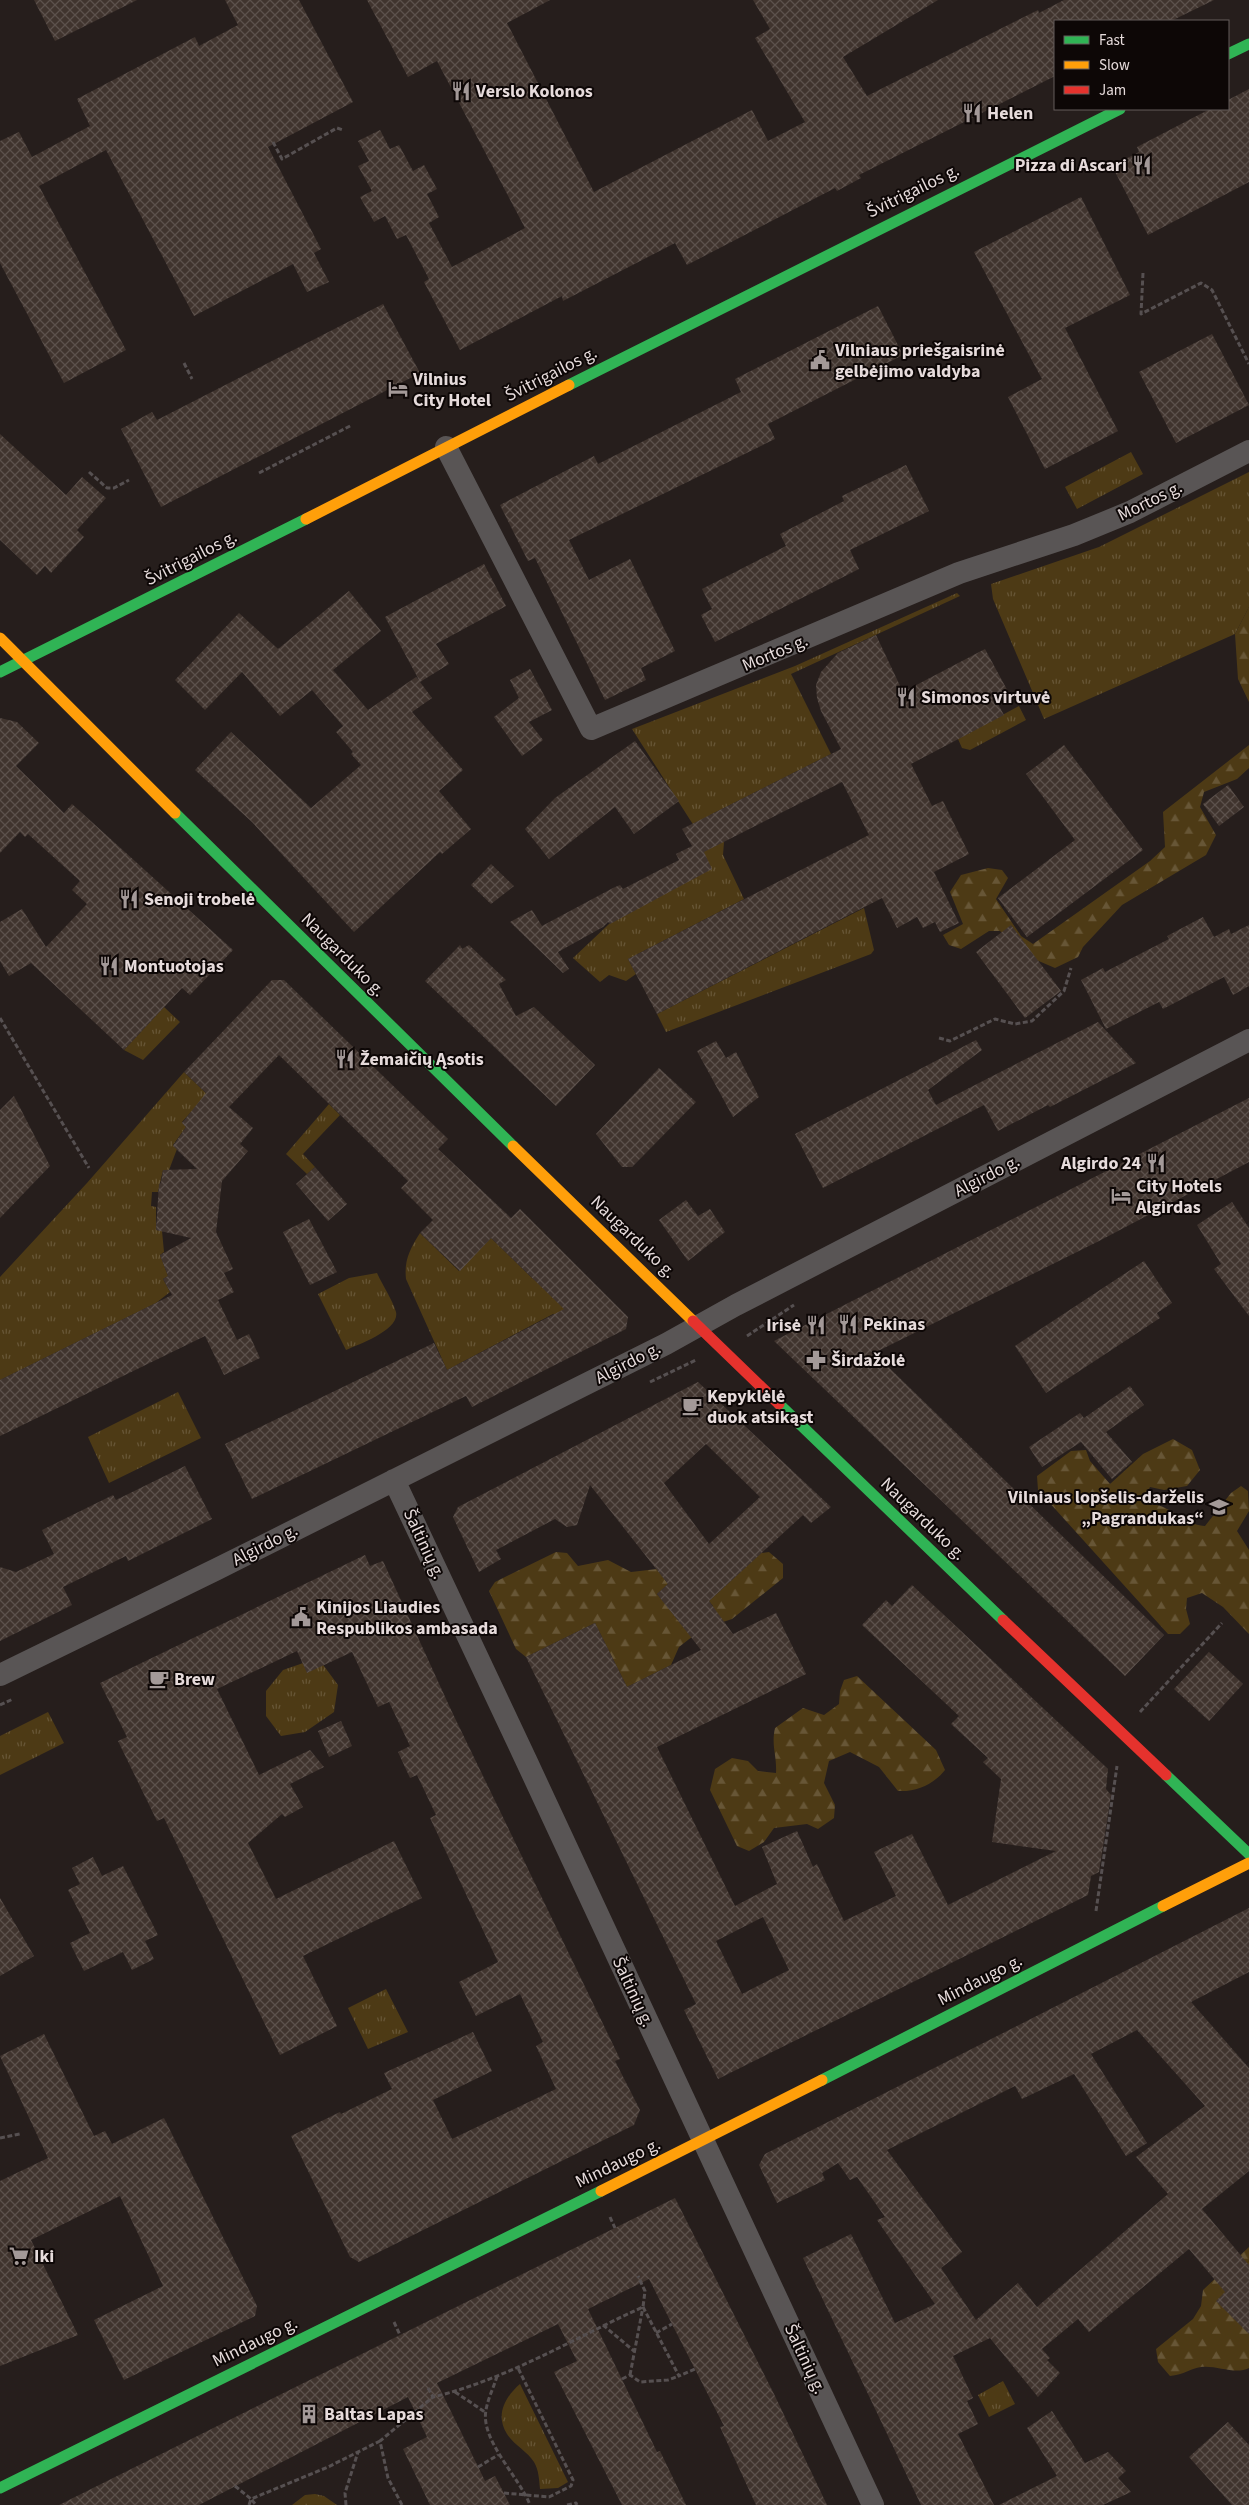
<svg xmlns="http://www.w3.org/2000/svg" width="1249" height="2505" viewBox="0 0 1249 2505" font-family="'Source Sans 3',sans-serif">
	<defs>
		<pattern id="grass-tufts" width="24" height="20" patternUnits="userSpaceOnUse" patternTransform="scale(1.25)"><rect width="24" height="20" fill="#4d3a15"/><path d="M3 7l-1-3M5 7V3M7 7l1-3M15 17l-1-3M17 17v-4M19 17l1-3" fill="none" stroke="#675636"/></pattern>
		<pattern id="forest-firs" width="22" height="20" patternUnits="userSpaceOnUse" patternTransform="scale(1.25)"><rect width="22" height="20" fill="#4d3a15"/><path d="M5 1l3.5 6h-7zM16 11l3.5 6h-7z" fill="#675636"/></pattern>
		<pattern id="building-cross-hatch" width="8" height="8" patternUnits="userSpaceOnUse" patternTransform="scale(1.25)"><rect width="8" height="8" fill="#40342e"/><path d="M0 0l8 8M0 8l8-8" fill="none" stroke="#5c514c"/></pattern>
	</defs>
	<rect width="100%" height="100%" fill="#261e1c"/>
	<path fill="url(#grass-tufts)" d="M1131,452L1143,474L1077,509L1065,487Z
		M1249,472V607L1235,634L1044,719L993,599L991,584L1099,547Z
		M957,593L960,596L791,674L831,754L710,815L724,842L723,855L744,899L628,959L636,974L626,981L609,975L600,982L573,958L609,924L649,902L698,843L694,826L632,729L795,666Z
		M1019,706L1026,720L970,750L962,748L958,739Z
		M864,908L874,950L871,954L666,1032L657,1014Z
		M164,1007L180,1022L143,1060L124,1050Z
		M184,1072L212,1099L196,1115L191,1112L182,1122L186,1127L173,1145L177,1149L169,1170H163L158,1192H152L151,1206L156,1207V1230L162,1231L164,1252L160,1255L168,1276L163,1279L170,1292L156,1303L0,1380V1277L87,1183Z
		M329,1104L340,1115L303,1154L315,1167L307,1174L286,1154Z
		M420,1233L459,1271L491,1238L531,1277L577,1315L553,1314L447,1370L406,1279C404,1260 410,1249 420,1233Z
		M377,1273C383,1286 392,1299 396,1312C400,1330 359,1344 346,1350L318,1294L349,1278Z
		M178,1392L201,1438L109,1483L88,1437Z
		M309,1661L321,1662L338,1685L334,1712L305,1732L281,1736L266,1716V1691L283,1670Z
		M48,1712L64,1743L0,1775V1736Z
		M386,1989L408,2032L368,2049L348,2008Z
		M1003,2381L1015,2404L989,2417L978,2395Z
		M520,2384L568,2482L558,2488L540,2489C539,2479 539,2471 534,2462C527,2451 514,2445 507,2434C495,2415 505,2397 520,2384Z
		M315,2494L324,2496L337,2505H292L305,2495Z"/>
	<path fill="url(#forest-firs)" d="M1249,607V702L1238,679L1235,634Z
		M1249,745V768L1237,779L1204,792L1200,807L1216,835L1206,855L1122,905L1083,947L1078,957L1055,968L1034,959L1000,931H989L961,949L949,945L943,935L963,924L950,892L961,875L988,868L1002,870L1008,878L996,899L1021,936L1033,944L1150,861L1165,847L1163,812Z
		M1173,1439L1192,1450L1200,1470L1187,1486L1164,1490L1150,1487L1146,1495L1150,1505C1169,1503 1182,1525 1205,1526L1231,1493L1241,1486L1248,1491L1249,1511L1237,1531L1249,1550V1634L1223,1607L1202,1593L1187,1598L1186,1609L1190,1624L1180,1634H1168L1038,1490L1037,1476L1071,1451L1086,1450L1090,1461L1110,1484L1143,1454Z
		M556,1552L567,1553L578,1566L608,1560L631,1572L657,1569L668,1584L657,1594L685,1629L713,1606L709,1601L761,1553L769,1552L783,1564V1578L732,1619L702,1629L679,1647L671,1665L627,1687L595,1623L526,1657L516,1649L489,1591L495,1582Z
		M857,1676L936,1750L945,1770C933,1785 916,1792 898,1791L879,1767L850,1752L829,1761L824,1783L835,1805L834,1818L818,1829L807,1824L774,1828L764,1842L749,1851L737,1846L710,1790L715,1769L732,1758L748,1761L758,1771L776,1773C777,1755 771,1746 775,1728L803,1708L824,1715L839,1704L840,1691L844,1680Z
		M1249,2247V2368C1235,2375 1217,2365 1201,2367C1191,2368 1184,2375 1170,2376L1158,2362L1156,2349L1193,2319L1201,2306L1203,2290Z"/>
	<path fill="url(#building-cross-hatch)" fill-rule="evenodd" d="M34,0H137L55,41Z
		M225,0H299L353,102L268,147L321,249L314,253L329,282L307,292L293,264L194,316L106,150L39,186L126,350L64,383L0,263V141L19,132L32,157L90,126L77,99L195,37L199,46L238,25Z
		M367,0H550L507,23L594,192L752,110L768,141L805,122L755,38L770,29L753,0H938L843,57L867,96L1038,10L1039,13L1064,0H1214L1171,21H1055V76L859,175L861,178L837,191L835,188L687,265L675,243L563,301L562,296L460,350L424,282L429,279L406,235L397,239L385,216L374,222L360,197L372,191L358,166L369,161L358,141L380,130L390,149L399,145L413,171L424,165L437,189L427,194L439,217L429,223L452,267L525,228L437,61L408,77Z
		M1249,89V182L1148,235L1112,166L1139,152L1137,147L1210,109H1228V100Z
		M1081,197L1130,295L1065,328L1118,431L1045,469L1008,397L1042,379L974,252Z
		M383,304L420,373L161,507L121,429L152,412L157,420Z
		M878,306L903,355L768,424L775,439L569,540L589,580L630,559L675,651L641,668L646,680L605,700L535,558L528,561L500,505L594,456L598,464L741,392L735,379Z
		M1212,334L1249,405L1176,443L1139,372Z
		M0,434L66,495L82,477L106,498L77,530L84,537L51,573L45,566L37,575L0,540Z
		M906,465L929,511L850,550L859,569L715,642L701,615L712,609L702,589L786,546L780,534L844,501L842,496Z
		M484,564L506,606L436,644L449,664L420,682L432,698L412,712L463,770L439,791L471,829L442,854L440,852L354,932L252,822L195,770L231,732L311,808L361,765L351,754L353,752L336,732L343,726L312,690L280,716L242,672L205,710L175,680L239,613L278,649L349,591L381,631L333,670L368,710L416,677L419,680L385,617Z
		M876,635L903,692L985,649L1011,697L998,704L1004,715L911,764L932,806L943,801L969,854L934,872L959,923L940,932L935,922L923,928L917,917L897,928L882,898L657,1014L628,959L869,835L842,782L704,852L712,869L610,924L608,922L603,927L558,952L569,969L563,973L510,922L532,910L542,926L613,888L620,885L623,889L679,860L676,854L692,846L682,829L841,749L821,711L817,698L816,685L821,672L838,653Z
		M530,669L552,710L529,722L543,740L522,756L494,717L519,698L510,680Z
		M0,718L17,722L39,743L16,766L64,813L72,804L233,950L190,995L182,988L124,1050L31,963L9,976L0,961V922L22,909L46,947L87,904L72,890L80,881L28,834L25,837L20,832L0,853Z
		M635,741L679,801L634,834L615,807L549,859L525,829L555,798Z
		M1064,745L1143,850L1027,937L998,898L1075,840L1026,774Z
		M1228,785L1244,807L1219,826L1203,804Z
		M491,864L514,886L491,904L471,885Z
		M1203,917L1214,937L1229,929L1231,934L1249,925V986L1233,995L1224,977L1163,1009L1159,1002L1106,1029L1081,980L1103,968L1105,972L1169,939L1167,936Z
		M1011,925L1061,991L1025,1018L976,952Z
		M460,945L462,949L469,945L506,980L499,984L516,1016L534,1007L595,1065L556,1106L425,981Z
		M272,980H284L448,1139L438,1149L511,1218L520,1209L628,1317L626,1329L472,1407L466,1396L252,1499L225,1444L434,1343L447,1370L564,1309L491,1238L460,1271L420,1233L433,1220L401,1188L408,1181L279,1055L229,1107L253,1128L240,1144L248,1151L222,1181L216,1232L233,1269L224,1273L234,1292L218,1300L237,1340L249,1334L260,1358L224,1375L205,1336L0,1436V1380L172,1295L163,1279L168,1276L160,1255L191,1238L156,1230L159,1184L161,1183L163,1170L197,1169L173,1146L186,1127L182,1123L206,1093L184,1072Z
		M1098,1022L1136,1063L1050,1107L1048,1105L998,1131L984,1105L823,1188L795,1134L976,1040L982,1050L928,1090L936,1105Z
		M716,1041L726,1058L736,1052L759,1097L733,1117L697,1051Z
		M659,1068L696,1102L632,1167H622L596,1134Z
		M14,1096L50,1166L0,1218V1110Z
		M1249,1098V1162L1099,1241L874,1353L1164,1635L1125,1676L774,1341Z
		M315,1167L347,1204L328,1221L296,1184Z
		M686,1200L698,1216L710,1209L725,1232L688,1261L659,1220Z
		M1232,1202L1249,1228V1316L1214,1269L1221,1264L1197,1225Z
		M309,1219L337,1272L310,1285L283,1232Z
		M1144,1261L1172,1303L1157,1313L1160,1318L1046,1393L1015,1346Z
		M698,1382L831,1507L811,1523L803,1515L709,1601L733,1634L776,1613L806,1674L657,1747L735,1906L777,1884L762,1847L797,1831L813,1867L817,1864L844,1921L896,1896L874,1852L912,1834L948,1905L1056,1851L992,1842L1001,1779L983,1762L988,1758L951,1724L959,1716L862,1625L886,1600L892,1606L912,1585L1108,1769L1106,1789L1111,1795L1099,1872L1091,1876L1088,1895L718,2079L684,2010L696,2004L526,1657L595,1623L627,1687L701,1650L657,1594L668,1584L590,1485L577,1525L567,1527L555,1519L496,1550L501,1559L479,1572L453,1517L458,1507ZM706,1444L760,1497L709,1544L664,1483ZM763,1917L789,1970L742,1994L716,1941Z
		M1130,1386L1144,1405L1106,1432L1132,1462L1112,1479L1081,1442L1042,1467L1029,1447L1080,1413L1084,1418Z
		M185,1466L212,1519L128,1561L126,1556L63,1587L72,1605L0,1641V1567L16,1572L54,1554L42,1530L113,1495L116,1500Z
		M365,1555L370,1566L383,1561L452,1712L620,2059L615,2061L640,2110L634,2125L359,2262L350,2257L291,2136L340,2112L341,2114L392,2089L384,2073L473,2032L492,2071L433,2100L452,2139L556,2089L536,2046L543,2042L520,1994L476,2016L459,1982L498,1962L430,1818L436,1815L417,1775L410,1778L398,1752L410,1746L389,1702L378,1707L352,1652L307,1673L297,1651L217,1689L259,1775L310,1750L324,1767L290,1784L303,1807L285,1817L282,1814L248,1843L276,1899L394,1841L422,1898L303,1956L337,2026L280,2055L164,1818L157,1821L118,1741L127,1737L100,1683Z
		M1209,1652L1243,1684L1209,1721L1174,1689Z
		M341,1721L352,1746L329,1757L318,1731Z
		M93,1857L102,1876L123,1866L158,1935L145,1941L154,1959L132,1970L123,1952L84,1971L70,1943L90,1933L68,1890L80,1884L72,1868Z
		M0,1898L34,1956L0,1976Z
		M1249,1908V1972L1191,2002L1249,2068V2171L1202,2209L1249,2265V2334L1216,2301L1225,2292L1189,2249L1089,2332L1078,2319L1042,2349L1050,2358L1047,2360L1060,2373L1038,2397L990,2338L953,2356L973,2398L967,2401L978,2424L958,2434L994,2505H921L803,2258L851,2234L895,2323L935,2304L877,2220L885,2217L857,2177L850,2180L838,2163L822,2173L825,2180L777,2203L759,2165L765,2154ZM1137,2030L1205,2106L1136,2157L1168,2194L1037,2307L1018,2283L976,2320L941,2268L962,2252L887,2150L1015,2086L1022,2099L1074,2074L1126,2156L1147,2143L1091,2054Z
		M44,2034L94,2136L105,2131L112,2144L164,2118L257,2306L255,2316L124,2380L94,2320L163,2286L120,2196L31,2240L78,2335L0,2366V2181L48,2158L0,2056Z
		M675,2198L774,2394L827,2505H756L720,2427L724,2426L649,2279L588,2309L657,2452L660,2451L686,2505H622L554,2372L577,2361L558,2324L437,2383L485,2481L495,2476L510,2505H430L403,2449L427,2437L408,2397L199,2505H59Z
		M1052,2411L1085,2463L1108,2452L1126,2471L1118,2478L1131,2492L1103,2505H999L1057,2476L1027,2428Z
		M1228,2422L1249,2445V2505H1232L1189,2457Z"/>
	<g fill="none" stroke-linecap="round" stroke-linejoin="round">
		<path stroke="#565051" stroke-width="3" stroke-dasharray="5 2.5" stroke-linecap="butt" d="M273,142L282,159L337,128L343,130
			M1143,273L1141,314L1201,283L1212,290L1249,364
			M184,363L192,379
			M89,472L107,488H114L129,480
			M259,473L352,425
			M0,1018L89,1168
			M939,1038L950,1041L995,1019L1015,1024L1032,1021L1064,991L1071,968
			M747,1336L794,1305
			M650,1382L696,1360
			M0,1705L13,1699
			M1140,1712L1222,1623
			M1096,1911L1117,1766
			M0,2138L20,2134
			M610,2217L615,2228
			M643,2307L679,2376L695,2369
			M394,2322L400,2335
			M603,2325L634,2351
			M656,2333L672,2324
			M630,2375L643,2307
			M497,2376C494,2387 488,2398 486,2410C480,2440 520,2478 530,2505
			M622,2379L630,2375L640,2382L668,2380L679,2376
			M428,2388L433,2397C508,2379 574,2338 643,2307L645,2291L638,2276
			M455,2392L485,2412
			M478,2467L498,2455
			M235,2486L251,2499L328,2467L380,2441
			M504,2493L549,2497L571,2486L573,2480L518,2368
			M249,2505L251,2499L256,2505
			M346,2505L345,2493L358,2452
			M402,2505L388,2478L380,2441L433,2397
			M567,2505L576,2503L577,2505"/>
		<path stroke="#595555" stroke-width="22" d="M446,447L591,729L959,573L1074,535L1130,512L1249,451
			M394,1480L526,1760L873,2505
			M0,1675L217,1569L666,1344L736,1305L1249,1040"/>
		<path stroke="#30b455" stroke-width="11" d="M1228,54L1249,44
			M569,385L1120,109
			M0,672L306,519
			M175,813L513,1146
			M779,1404L1003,1620
			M1166,1775L1249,1854
			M822,2080L1163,1906
			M0,2488L601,2191"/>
		<path stroke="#ff9f0a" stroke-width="11" d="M306,519L569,385
			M0,638L175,813
			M513,1146L693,1321
			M1163,1906L1249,1863
			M601,2191L822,2080"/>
		<path stroke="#e5322d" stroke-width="11" d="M693,1321L779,1404
			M1003,1620L1166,1775"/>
	</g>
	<defs>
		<symbol id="restaurant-bare" viewBox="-9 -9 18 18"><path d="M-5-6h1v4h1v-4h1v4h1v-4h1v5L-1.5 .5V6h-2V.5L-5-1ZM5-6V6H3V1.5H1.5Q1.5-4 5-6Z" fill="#a39998" stroke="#0d0706" stroke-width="2.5" paint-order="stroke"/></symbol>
		<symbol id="civic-bare" viewBox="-9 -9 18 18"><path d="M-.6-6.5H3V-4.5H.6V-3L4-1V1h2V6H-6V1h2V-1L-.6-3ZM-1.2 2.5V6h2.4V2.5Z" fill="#a39998" stroke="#0d0706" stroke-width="2.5" paint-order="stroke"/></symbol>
		<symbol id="hotel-bare" viewBox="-9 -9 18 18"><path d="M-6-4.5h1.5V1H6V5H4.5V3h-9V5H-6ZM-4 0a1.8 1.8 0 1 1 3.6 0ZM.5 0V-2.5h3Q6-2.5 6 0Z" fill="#a39998" stroke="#0d0706" stroke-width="2.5" paint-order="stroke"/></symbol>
		<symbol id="pharmacy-bare" viewBox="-9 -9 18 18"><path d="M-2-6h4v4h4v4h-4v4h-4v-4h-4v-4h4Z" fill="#a39998" stroke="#0d0706" stroke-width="2.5" paint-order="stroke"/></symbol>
		<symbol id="cafe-bare" viewBox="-9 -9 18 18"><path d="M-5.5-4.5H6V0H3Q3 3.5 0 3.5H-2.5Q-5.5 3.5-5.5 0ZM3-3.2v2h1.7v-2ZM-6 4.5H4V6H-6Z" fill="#a39998" stroke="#0d0706" stroke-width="2.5" paint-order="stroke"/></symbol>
		<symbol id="school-bare" viewBox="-9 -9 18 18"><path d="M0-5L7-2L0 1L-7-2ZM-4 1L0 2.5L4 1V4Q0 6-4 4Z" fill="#a39998" stroke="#0d0706" stroke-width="2.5" paint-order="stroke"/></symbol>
		<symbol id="supermarket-bare" viewBox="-9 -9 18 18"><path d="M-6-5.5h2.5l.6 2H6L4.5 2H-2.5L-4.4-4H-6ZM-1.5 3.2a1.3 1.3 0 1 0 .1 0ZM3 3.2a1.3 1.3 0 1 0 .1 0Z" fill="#a39998" stroke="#0d0706" stroke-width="2.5" paint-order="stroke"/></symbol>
		<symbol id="building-bare" viewBox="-9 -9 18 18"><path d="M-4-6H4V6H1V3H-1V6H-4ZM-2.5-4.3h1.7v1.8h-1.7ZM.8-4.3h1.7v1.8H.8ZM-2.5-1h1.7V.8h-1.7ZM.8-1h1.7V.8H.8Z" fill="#a39998" stroke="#0d0706" stroke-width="2.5" paint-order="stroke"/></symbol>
	</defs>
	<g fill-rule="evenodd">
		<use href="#restaurant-bare" x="447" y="77" width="28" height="28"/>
		<use href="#restaurant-bare" x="958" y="99" width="28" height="28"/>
		<use href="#restaurant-bare" x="1128" y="151" width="28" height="28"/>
		<use href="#civic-bare" x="806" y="346" width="28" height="28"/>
		<use href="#hotel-bare" x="384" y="375" width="28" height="28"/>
		<use href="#restaurant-bare" x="892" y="683" width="28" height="28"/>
		<use href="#restaurant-bare" x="115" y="885" width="28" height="28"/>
		<use href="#restaurant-bare" x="95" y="952" width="28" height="28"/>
		<use href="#restaurant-bare" x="331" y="1045" width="28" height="28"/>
		<use href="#restaurant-bare" x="1142" y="1149" width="28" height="28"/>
		<use href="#hotel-bare" x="1107" y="1182" width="28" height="28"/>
		<use href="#restaurant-bare" x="834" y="1310" width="28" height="28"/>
		<use href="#restaurant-bare" x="802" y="1311" width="28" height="28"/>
		<use href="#pharmacy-bare" x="802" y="1346" width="28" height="28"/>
		<use href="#cafe-bare" x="678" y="1392" width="28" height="28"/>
		<use href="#school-bare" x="1205" y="1493" width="28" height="28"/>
		<use href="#civic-bare" x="287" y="1603" width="28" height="28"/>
		<use href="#cafe-bare" x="145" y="1665" width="28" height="28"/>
		<use href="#supermarket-bare" x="5" y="2242" width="28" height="28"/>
		<use href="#building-bare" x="295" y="2400" width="28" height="28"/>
	</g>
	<g text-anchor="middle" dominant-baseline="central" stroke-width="4" stroke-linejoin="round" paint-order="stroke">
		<g font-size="18" font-weight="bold" fill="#e6dbdb" stroke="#0d0706" text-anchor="start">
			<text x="476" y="91">Verslo Kolonos</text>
			<text x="987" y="113">Helen</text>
			<text x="1127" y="165" text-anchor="end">Pizza di Ascari</text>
			<text x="835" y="350">Vilniaus priešgaisrinė<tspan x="835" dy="21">gelbėjimo valdyba</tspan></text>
			<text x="413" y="379">Vilnius<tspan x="413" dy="21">City Hotel</tspan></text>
			<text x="921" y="697">Simonos virtuvė</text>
			<text x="144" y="899">Senoji trobelė</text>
			<text x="124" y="966">Montuotojas</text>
			<text x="360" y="1059">Žemaičių Ąsotis</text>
			<text x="1141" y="1163" text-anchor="end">Algirdo 24</text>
			<text x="1136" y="1186">City Hotels<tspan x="1136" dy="21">Algirdas</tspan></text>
			<text x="863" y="1324">Pekinas</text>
			<text x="801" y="1325" text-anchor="end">Irisė</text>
			<text x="831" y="1360">Širdažolė</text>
			<text x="707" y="1396">Kepyklėlė<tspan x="707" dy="21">duok atsikąst</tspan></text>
			<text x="1204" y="1497" text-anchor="end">Vilniaus lopšelis-darželis<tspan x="1204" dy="21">„Pagrandukas“</tspan></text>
			<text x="316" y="1607">Kinijos Liaudies<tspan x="316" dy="21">Respublikos ambasada</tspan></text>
			<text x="174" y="1679">Brew</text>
			<text x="34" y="2256">Iki</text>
			<text x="324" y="2414">Baltas Lapas</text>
		</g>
		<g font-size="18" fill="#e6dbdb" stroke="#0d0706">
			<text transform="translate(913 191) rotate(-26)">Švitrigailos g.</text>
			<text transform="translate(551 374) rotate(-27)">Švitrigailos g.</text>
			<text transform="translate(1150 501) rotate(-26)">Mortos g.</text>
			<text transform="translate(191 558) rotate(-27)">Švitrigailos g.</text>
			<text transform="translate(775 653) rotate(-23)">Mortos g.</text>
			<text transform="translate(343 955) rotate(45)">Naugarduko g.</text>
			<text transform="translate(987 1176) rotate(-27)">Algirdo g.</text>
			<text transform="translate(633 1237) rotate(44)">Naugarduko g.</text>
			<text transform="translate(628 1363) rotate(-27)">Algirdo g.</text>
			<text transform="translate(923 1519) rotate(44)">Naugarduko g.</text>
			<text transform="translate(424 1544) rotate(65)">Šaltinių g.</text>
			<text transform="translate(265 1545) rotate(-27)">Algirdo g.</text>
			<text transform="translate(980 1980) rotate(-27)">Mindaugo g.</text>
			<text transform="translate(633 1992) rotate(65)">Šaltinių g.</text>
			<text transform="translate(618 2163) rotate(-26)">Mindaugo g.</text>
			<text transform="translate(255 2342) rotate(-26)">Mindaugo g.</text>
			<text transform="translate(805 2359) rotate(65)">Šaltinių g.</text>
		</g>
	</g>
	<rect x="1054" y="20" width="175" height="90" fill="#0d0706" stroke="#645c5b"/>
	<rect x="1064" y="36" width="25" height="8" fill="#30b455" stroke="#645c5b"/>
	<text x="1099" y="45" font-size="15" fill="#e6dbdb">Fast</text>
	<rect x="1064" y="61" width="25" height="8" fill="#ff9f0a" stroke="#645c5b"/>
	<text x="1099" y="70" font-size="15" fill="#e6dbdb">Slow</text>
	<rect x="1064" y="86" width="25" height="8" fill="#e5322d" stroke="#645c5b"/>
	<text x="1099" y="95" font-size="15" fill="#e6dbdb">Jam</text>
</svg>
